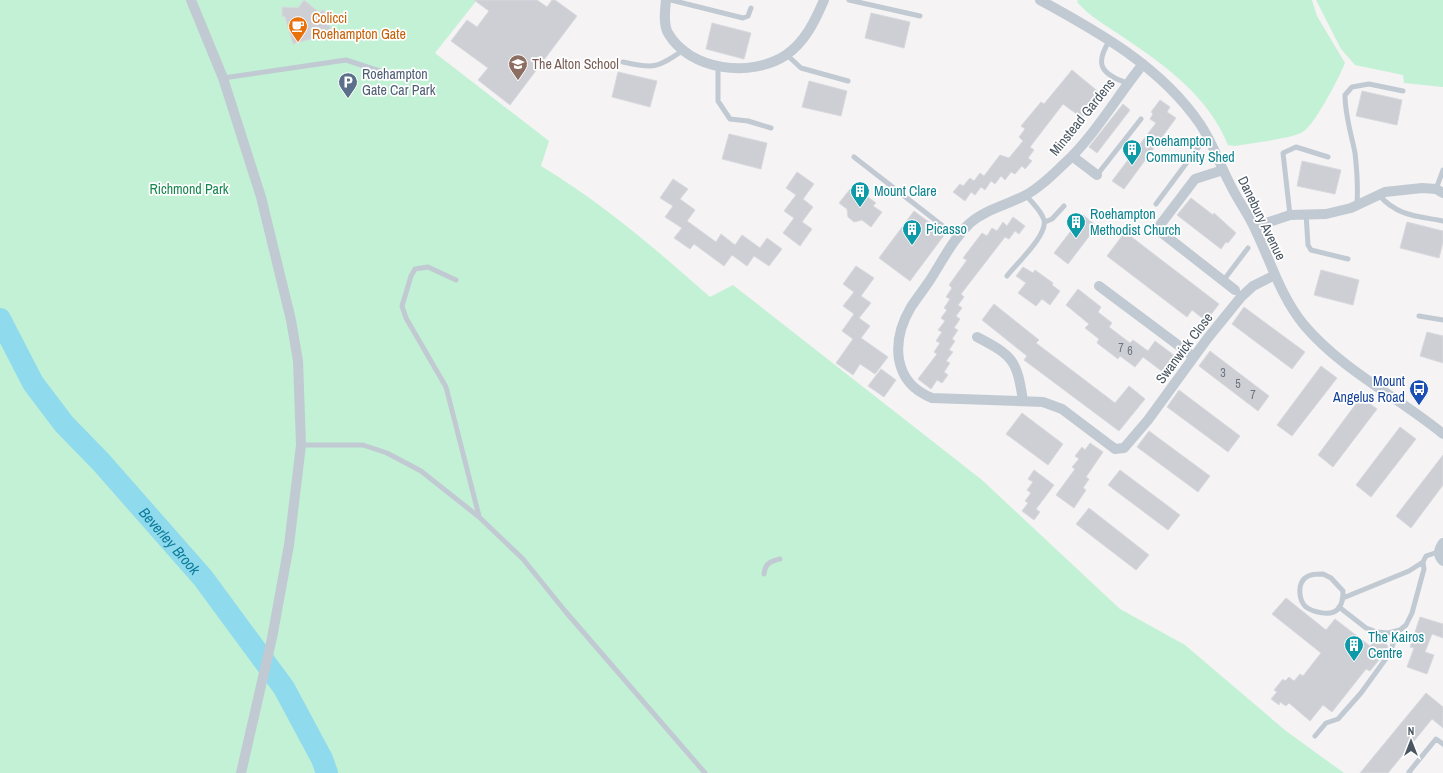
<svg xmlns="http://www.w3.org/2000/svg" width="1443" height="773" viewBox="0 0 1443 773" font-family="'Archivo Narrow',sans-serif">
	<rect width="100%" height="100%" fill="#f5f3f3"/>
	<path fill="#c3f1d5" d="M0,0H477L435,53L549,141L541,166C602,203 657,250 710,297L733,285L982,480L1120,609L1185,645L1286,731L1344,773H0Z
		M1078,0H1312L1317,16L1345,63C1340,76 1315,124 1304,131C1293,139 1250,143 1235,146L1228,145C1208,96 1166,66 1123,37C1107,26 1090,17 1077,2Z
		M1316,0H1443V87L1404,83L1403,75L1355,65L1341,49Z"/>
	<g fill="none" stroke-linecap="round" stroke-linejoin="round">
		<path stroke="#90daee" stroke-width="22" id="s1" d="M0,319L33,383L64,424L101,462L203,578L284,688L322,759L327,773"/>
	</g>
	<path fill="#cdcfd5" stroke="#d7d9de" d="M304,0L319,12L324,10L332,33L293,44L285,17L282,16V7L298,8Z
		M474,0H537L547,7L552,0H555L577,16L510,105L478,80L488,68L451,41L467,20L477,27L489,11Z
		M871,13L910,22L904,48L865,38Z
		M712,23L751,33L744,59L706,49Z
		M1072,70L1101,94L1082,118L1063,104L1030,147L1034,150L1028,158L1032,161L1025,169L1022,166L1015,174L1011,172L1005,180L1001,176L995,184L991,181L985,190L981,187L975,195L971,192L965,201L953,192L960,184L963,186L970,178L974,181L980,173L984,176L1000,155L1009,158L1023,141L1025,143L1019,137L1025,129L1021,126L1041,102L1044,104Z
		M618,72L657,81L650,107L612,97Z
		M809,81L847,91L841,116L802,107Z
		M1362,91L1402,100L1397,125L1356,116Z
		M1160,100L1170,107L1167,112L1176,118L1124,189L1112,181L1156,123L1150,119L1153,114L1151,112Z
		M1123,104L1130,110L1097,153L1089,147Z
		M729,134L767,143L761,169L722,159Z
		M1302,161L1341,170L1335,194L1297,186Z
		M797,172L814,184L803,199L813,207L802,222L812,229L800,246L783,233L794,218L784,211L796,195L786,188Z
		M673,179L688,189L680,199L695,210L687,221L716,242L721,234L735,245L742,235L760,248L767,238L782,249L769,266L754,256L747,266L732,255L724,266L694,244L690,249L674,238L682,228L665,217L673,206L660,198Z
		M851,188L859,194L861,192L876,203L873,206L882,212L871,227L862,220L854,222L848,217L847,209L839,203Z
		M1191,198L1213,215L1214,213L1236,233L1228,243L1226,242L1221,249L1177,215Z
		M914,211L945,234L910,281L879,258Z
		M1083,215L1097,226L1068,264L1054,253Z
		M1013,217L1025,226L1019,234L1015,231L1009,239L1005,237L961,294L964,297L958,305L962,308L956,316L960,319L954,328L958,330L952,339L955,341L949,350L953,352L946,361L950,363L944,372L948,375L942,383L937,380L931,389L918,379L937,354L934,352L940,343L936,341L942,332L938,330L945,321L941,318L947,310L944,308L950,299L946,297L952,288L949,285L967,260L963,258L982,233L987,236L992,228L997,231L1003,222L1007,226Z
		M1407,222L1443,231V242L1439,258L1400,248Z
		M1125,232L1219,304L1206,321L1192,310L1187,317L1107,256Z
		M856,266L874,278L861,296L871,303L859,318L870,326L861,338L888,357L875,374L860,364L853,375L836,363L853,339L842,331L854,314L843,306L854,292L843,284Z
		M1023,267L1033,273L1035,270L1053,283L1052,285L1060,291L1050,305L1042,299L1036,306L1018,293L1026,283L1016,276Z
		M1321,270L1359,280L1353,305L1314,295Z
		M1078,289L1101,307L1098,312L1112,323L1109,327L1130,343L1133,340L1148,351L1155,341L1175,356L1163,372L1143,357L1135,367L1120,356L1118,359L1097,343L1099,339L1085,328L1089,324L1066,305Z
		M994,304L1039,340L1036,343L1115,403L1129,386L1145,399L1119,431L1024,360L1027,356L982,320Z
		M1244,307L1305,352L1292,369L1232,324Z
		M1427,332L1443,336V363L1420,356Z
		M1210,351L1269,396L1258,411L1199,366Z
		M1321,366L1337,378L1292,436L1277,425Z
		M881,369L896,380L884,397L868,386Z
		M1179,390L1240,436L1228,452L1167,407Z
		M1361,397L1377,409L1333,467L1318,455Z
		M1022,413L1063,444L1048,465L1006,434Z
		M1400,427L1416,439L1371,497L1356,485Z
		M1149,431L1210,476L1198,492L1137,447Z
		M1090,443L1103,452L1086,477L1089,479L1083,488L1086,490L1074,508L1056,495L1075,469L1072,467L1079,459L1075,456L1082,447L1085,450Z
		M1443,455V485L1411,528L1396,516Z
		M1034,470L1054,485L1036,509L1040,512L1034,520L1022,511L1028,503L1025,501L1031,493L1027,490L1033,482L1028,479Z
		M1120,470L1180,515L1168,530L1108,485Z
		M1089,508L1149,555L1136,570L1076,524Z
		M1286,598L1326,630L1335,619L1370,646L1377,637L1388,646L1387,650L1370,671L1366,669L1332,712L1323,705L1310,721L1289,703L1286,706L1280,702L1279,705L1271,699L1277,692L1274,690L1283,679L1285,681L1289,677L1294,681L1300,674L1303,676L1321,653L1272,614Z
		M1420,617L1443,624V638L1432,634L1425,652L1434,655L1427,674L1407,667L1414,648L1410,647Z
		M1426,693L1443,707V728L1432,719L1388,773H1360Z"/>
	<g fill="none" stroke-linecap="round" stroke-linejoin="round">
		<path stroke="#c1cad2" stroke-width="5" d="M671,0L743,18L748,16L751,8
			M849,0L920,16
			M1110,40C1094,64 1101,74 1127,83
			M786,54L801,68L848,81
			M623,62C654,69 657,68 682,51
			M718,67V101L730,119L748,121L771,128
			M223,78L346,60L395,76L418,77
			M854,157L957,237
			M1097,175L1141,119
			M1436,189L1443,170
			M1379,195C1397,216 1417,216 1443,221
			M1156,204L1200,145L1208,139
			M1357,205C1358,188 1357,170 1355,153C1351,133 1345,115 1345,95L1352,87L1369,84L1403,91
			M1306,214L1308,245L1311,250L1348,259
			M1290,215L1283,153L1296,147L1328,157
			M1045,222L1052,219L1064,206
			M1007,276C1016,264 1048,235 1044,220C1041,210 1032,203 1026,195
			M456,280L428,267L415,269L411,276L402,306L406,318L446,387L479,516
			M1223,281L1248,248
			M1419,316L1443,320
			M301,445H363L387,453L421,471L479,517L523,559L565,611L705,773
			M764,574C765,564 770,561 780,559
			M1323,574L1331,578L1343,591C1343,597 1343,604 1338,609C1331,617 1313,612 1306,607C1299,601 1297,585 1305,578C1310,574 1316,574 1323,574Z
			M1343,598L1409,571L1423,562L1426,556L1438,552
			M1339,607L1366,628L1377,632L1388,633L1400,630L1406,625L1412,613L1424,569L1423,562
			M1315,736L1326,723L1338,719L1361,693L1390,653L1393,644L1394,632
			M1410,773L1409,772L1436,739L1443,744"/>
		<path stroke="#c1cad2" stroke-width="10" d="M191,0L223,78L261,197L291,320L298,361L301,445L289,545L272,638L241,773
			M666,0C665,10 663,24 668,33C690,71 751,78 786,55C805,42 815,21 824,0
			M1040,0C1099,32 1161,67 1200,124C1213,143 1220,165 1230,184C1237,199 1247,212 1254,227C1270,259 1280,296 1304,325C1342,370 1398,397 1443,434
			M1143,64C1118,95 1094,136 1066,162C1053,174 1040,188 1024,196C1006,205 985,210 970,223C953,239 943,260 930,280C924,289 917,298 911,307C891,341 892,382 932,398L1043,402L1062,409L1115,449L1124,448L1148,420L1207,339L1241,297L1253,286L1275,275
			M1072,156L1097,175
			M1223,170L1195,179L1157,229L1235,290
			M1254,227L1290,215L1326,214L1351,208L1385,192L1422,188L1436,189L1443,193
			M1099,286L1194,357
			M977,337C1014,356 1017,361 1023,401
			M1443,543C1438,550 1437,555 1443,561"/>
	</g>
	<defs>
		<symbol id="cafe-pin" viewBox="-11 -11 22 30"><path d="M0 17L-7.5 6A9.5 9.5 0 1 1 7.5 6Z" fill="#e8710a" stroke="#fff"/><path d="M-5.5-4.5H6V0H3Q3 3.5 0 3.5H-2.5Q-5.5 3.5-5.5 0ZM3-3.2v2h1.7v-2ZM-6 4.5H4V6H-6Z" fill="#fff"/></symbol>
		<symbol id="school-pin" viewBox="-11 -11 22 30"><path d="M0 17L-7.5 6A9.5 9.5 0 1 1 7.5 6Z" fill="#8d6e63" stroke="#fff"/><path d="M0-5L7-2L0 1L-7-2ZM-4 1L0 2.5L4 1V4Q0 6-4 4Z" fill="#fff"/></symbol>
		<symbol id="parking-pin" viewBox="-11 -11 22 30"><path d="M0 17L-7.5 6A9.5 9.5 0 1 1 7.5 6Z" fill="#5c6f8a" stroke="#fff"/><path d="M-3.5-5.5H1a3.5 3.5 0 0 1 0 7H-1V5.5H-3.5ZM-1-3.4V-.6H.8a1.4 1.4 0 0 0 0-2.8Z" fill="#fff"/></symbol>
		<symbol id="building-pin" viewBox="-11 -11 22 30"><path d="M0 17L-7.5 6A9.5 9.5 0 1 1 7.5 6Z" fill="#0f9aa8" stroke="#fff"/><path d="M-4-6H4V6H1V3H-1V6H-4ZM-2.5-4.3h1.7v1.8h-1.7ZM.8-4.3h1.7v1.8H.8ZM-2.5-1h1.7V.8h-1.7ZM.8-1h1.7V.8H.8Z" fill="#fff"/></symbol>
		<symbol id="bus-pin" viewBox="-11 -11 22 30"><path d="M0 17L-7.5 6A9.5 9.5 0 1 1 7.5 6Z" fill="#1a4fb4" stroke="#fff"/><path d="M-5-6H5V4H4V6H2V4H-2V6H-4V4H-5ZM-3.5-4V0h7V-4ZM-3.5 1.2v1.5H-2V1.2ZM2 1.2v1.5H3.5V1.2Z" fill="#fff"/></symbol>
	</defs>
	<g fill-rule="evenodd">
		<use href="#cafe-pin" x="287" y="15" width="22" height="30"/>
		<use href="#school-pin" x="507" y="53" width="22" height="30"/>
		<use href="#parking-pin" x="337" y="71" width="22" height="30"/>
		<use href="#building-pin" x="1121" y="138" width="22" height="30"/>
		<use href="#building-pin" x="849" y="180" width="22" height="30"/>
		<use href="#building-pin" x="1065" y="211" width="22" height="30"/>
		<use href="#building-pin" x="901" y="218" width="22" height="30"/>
		<use href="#bus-pin" x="1408" y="378" width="22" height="30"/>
		<use href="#building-pin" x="1343" y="634" width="22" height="30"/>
	</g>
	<g text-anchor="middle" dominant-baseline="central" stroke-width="3.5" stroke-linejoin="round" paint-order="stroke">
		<g font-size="12" fill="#6b747e">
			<text x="1121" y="348">7</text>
			<text x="1130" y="351">6</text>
			<text x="1223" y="373">3</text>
			<text x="1238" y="384">5</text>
			<text x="1253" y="395">7</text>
		</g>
		<g font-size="14" fill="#c56008" stroke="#fff" text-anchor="start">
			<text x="312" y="18">Colicci<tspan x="312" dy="16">Roehampton Gate</tspan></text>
		</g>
		<g font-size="14" fill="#785e54" stroke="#fff" text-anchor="start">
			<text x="532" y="64">The Alton School</text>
		</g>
		<g font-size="14" fill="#4e5e75" stroke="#fff" text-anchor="start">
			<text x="362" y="74">Roehampton<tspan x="362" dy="16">Gate Car Park</tspan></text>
		</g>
		<g font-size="14" fill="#4a5661" stroke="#fff">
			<text transform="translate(1082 117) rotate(-51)">Minstead Gardens</text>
			<text transform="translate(1262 218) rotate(64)">Danebury Avenue</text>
			<text transform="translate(1184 348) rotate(-53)">Swanwick Close</text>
		</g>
		<g font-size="14" fill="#0d838f" stroke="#fff" text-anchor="start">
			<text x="1146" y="141">Roehampton<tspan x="1146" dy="16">Community Shed</tspan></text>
			<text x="874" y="191">Mount Clare</text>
			<text x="1090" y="214">Roehampton<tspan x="1090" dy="16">Methodist Church</tspan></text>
			<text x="926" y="229">Picasso</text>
			<text x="1368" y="637">The Kairos<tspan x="1368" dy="16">Centre</tspan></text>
		</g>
		<g font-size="14" fill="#17864f" stroke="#fff">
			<text x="189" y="189">Richmond Park</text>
		</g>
		<g font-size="14" fill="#164399" stroke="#fff" text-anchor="end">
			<text x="1405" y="381">Mount<tspan x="1405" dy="16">Angelus Road</tspan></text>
		</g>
		<g font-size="15" font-style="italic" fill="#0c7c9b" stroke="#fff">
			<text stroke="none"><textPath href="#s1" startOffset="281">Beverley Brook</textPath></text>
		</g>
	</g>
	<g transform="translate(1411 741)" stroke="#ffffff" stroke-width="3" paint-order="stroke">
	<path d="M0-3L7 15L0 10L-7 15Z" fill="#4a5661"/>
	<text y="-6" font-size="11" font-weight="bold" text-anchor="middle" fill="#4a5661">N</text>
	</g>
</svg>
